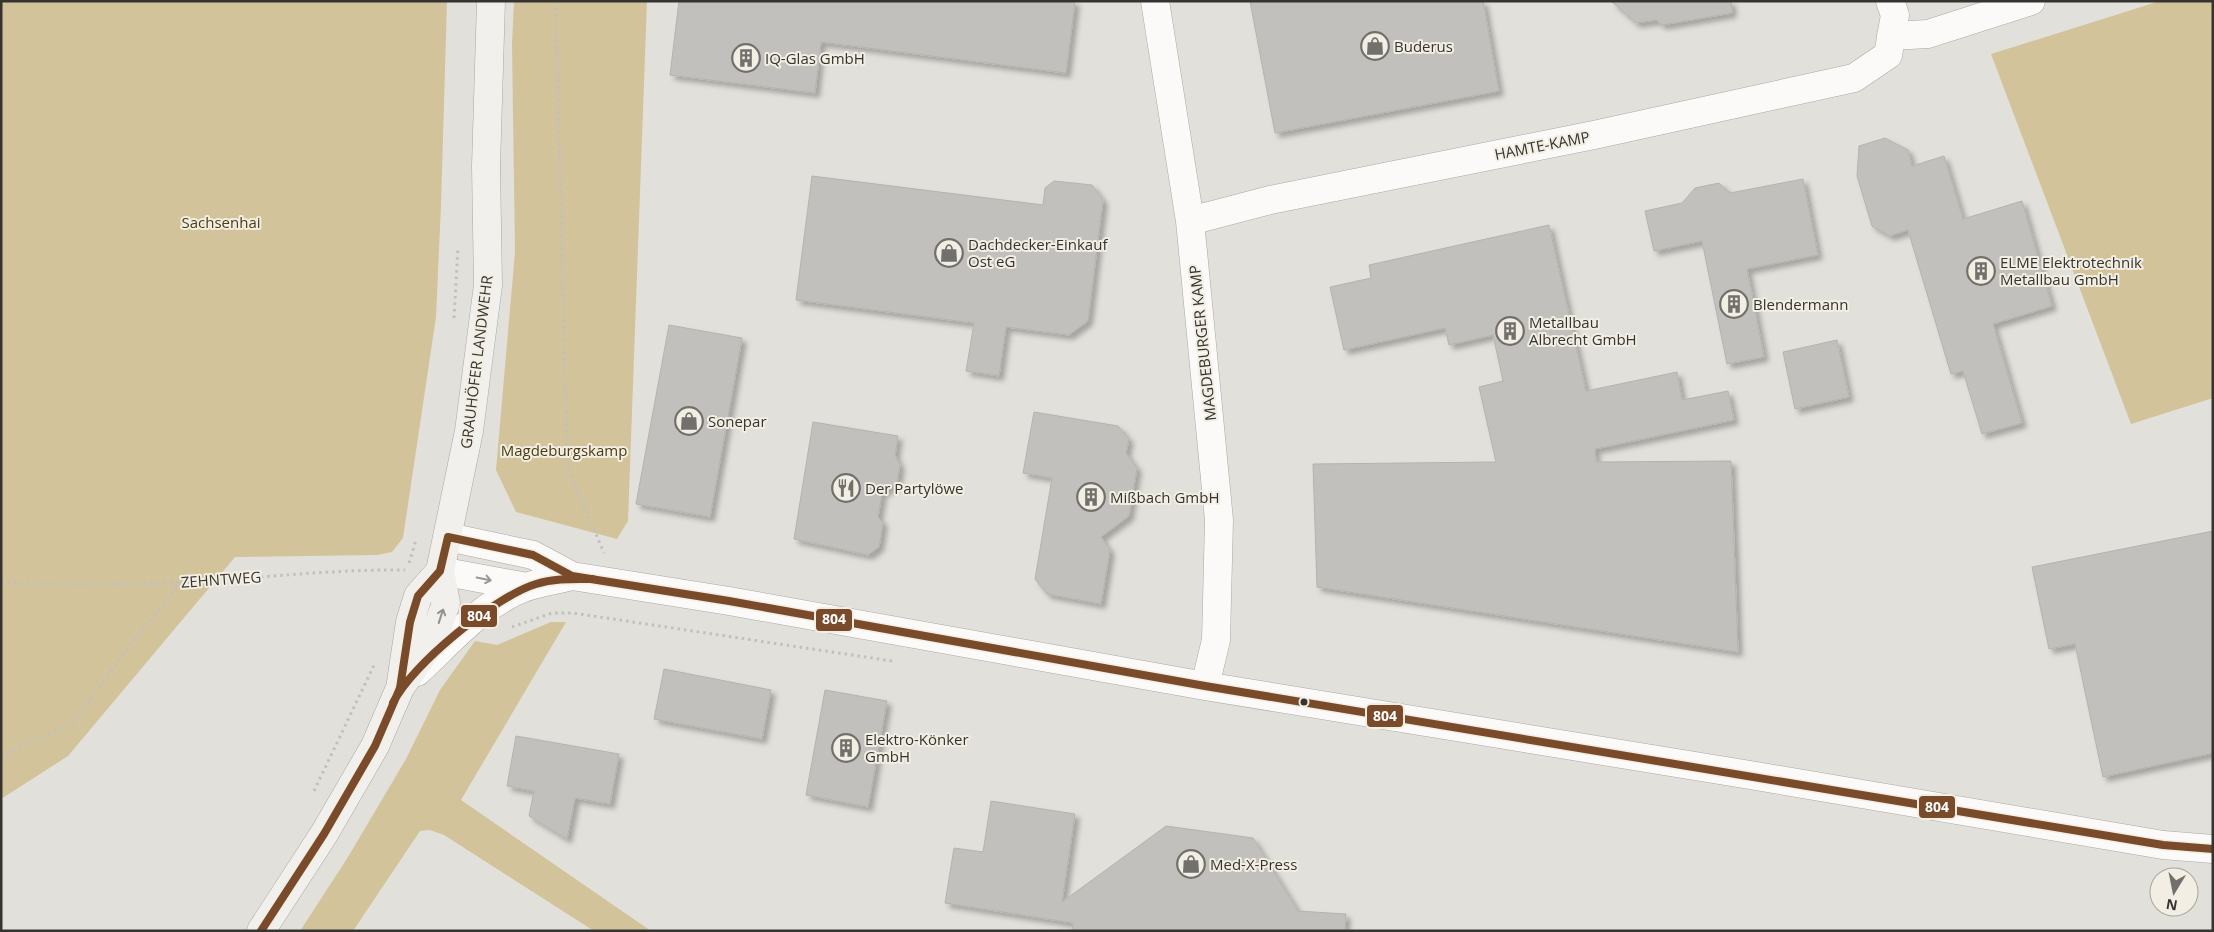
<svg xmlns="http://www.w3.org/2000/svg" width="2214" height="932" viewBox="0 0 2214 932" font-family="'Open Sans',sans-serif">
	<defs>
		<filter id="shadow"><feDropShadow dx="4.5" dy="4.5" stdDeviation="2.5" flood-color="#0004"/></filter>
	</defs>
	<rect width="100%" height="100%" fill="#e2e0da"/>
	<path fill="#d2c39a" d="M1,1H447L441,205L436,317L403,538L392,552L377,555L235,557L68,756L1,799Z
		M514,1H647L628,521L617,539L516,512L496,470L515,252L512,44Z
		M2160,1H2213V398L2131,424L1991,54Z
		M551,622H566L461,800L651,931H594L444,835L430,830L420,831L353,931H300L348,857L406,759L440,690L475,641L497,645Z"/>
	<path fill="#c2c0bc" stroke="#b5b3af" filter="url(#shadow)" d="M679,1H1075L1066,73L821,42L815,93L670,75Z
		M1250,1H1483L1499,91L1275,133Z
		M1611,1H1731L1732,13L1662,25L1656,20L1636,23Z
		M1885,138L1908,150L1912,166L1944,156L1963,219L2022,201L2052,306L1993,324L2022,423L1982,434L1963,371L1951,374L1908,230L1890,236L1872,226L1857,176L1859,146Z
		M812,176L1043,205L1045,188L1054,181L1092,185L1103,200L1088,321L1069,335L1006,327L999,376L966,371L974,323L796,300Z
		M1803,179L1818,255L1747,269L1764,357L1727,364L1702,241L1654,251L1645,211L1682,203L1695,188L1719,183L1730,193Z
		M1549,225L1586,391L1677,372L1682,400L1728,391L1734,420L1595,449L1596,462L1731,461L1738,652L1317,587L1313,464L1496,462L1479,387L1503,381L1493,335L1449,345L1445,328L1344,350L1330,287L1371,278L1369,265Z
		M669,325L742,338L710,517L636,504Z
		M1837,340L1849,397L1795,409L1783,352Z
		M1034,412L1118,426L1129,439L1126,453L1137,468L1129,516L1101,537L1110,550L1101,604L1047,594L1035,579L1052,478L1023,473Z
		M813,422L898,436L895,455L900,465L897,483L882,493L878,517L883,522L879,547L868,555L794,539Z
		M2213,531V753L2103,777L2075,644L2049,649L2032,567Z
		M664,669L771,690L762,739L654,719Z
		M825,690L887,701L868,807L806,795Z
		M516,736L619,754L610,804L575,798L567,839L529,816L534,791L507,786Z
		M991,801L1075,814L1062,902L1166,826L1253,838L1298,911L1346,914L1345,931H1072L1073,923L945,903L954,848L983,852Z"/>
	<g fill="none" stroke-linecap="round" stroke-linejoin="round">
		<defs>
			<path id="street" d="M1155,1L1190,221L1219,520L1216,640L1205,686
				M1891,36L1928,34L2031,1
				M1190,221L1270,200L1594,135L1854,78L1888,55L1895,15L1890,1
				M448,537L533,555L572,576L729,601L1205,686L1744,774L2163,845L2213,849
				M440,571L527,587
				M417,672C452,640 481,604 526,587C541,582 557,580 572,576"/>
			<path id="secondary" d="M401,682L410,622L418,596L440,571
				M261,931L324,834L375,746L400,688L433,640L446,603L440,571L469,431L488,285L486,166L491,1"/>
		</defs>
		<use href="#street" stroke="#a9a8a3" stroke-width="29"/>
		<use href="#secondary" stroke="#a9a8a3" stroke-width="29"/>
		<path stroke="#c1c0be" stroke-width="3" stroke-dasharray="2.5 4" stroke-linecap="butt" d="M556,1L567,466L604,553
			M454,318L458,247
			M409,563L416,540
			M1,582C61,585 121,585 180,582C255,579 330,569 405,570
			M512,627L552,613H573L892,661
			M1,756L73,723L121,657L180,583
			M314,791L375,663"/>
		<use href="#street" stroke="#fbfaf9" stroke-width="28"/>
		<use href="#secondary" stroke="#f2f0ec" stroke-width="28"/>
		<defs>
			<path id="bus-1" d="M393,703C410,666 496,596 536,584C555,578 573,579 593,579
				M261,931L324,834L375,746L400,688L410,622L418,596L440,571L448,537L533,555L572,576L729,601L1205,686L2163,845L2213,849"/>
		</defs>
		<use href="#bus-1" stroke="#f2eee3" stroke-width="11"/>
		<use href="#bus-1" stroke="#7a4b2a" stroke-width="8"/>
	</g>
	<defs><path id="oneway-shaft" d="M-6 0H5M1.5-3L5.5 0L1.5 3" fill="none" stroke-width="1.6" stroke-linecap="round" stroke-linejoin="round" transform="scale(1.25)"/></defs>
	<use stroke="#989794" href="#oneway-shaft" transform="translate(484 579) rotate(11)"/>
	<use stroke="#94928e" href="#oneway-shaft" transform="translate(441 616) rotate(-72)"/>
	<defs>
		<symbol id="shop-ring" viewBox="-11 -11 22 22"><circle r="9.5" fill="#f2eee3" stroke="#72706c" stroke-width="1.5"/><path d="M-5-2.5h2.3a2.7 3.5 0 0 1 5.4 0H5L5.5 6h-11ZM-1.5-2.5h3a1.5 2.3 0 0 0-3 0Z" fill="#72706c"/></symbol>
		<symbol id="building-ring" viewBox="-11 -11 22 22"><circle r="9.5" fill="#f2eee3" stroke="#72706c" stroke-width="1.5"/><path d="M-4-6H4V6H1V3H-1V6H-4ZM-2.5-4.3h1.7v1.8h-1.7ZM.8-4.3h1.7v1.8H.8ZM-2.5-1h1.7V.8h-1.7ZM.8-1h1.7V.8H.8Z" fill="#72706c"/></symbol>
		<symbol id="restaurant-ring" viewBox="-11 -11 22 22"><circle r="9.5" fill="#f2eee3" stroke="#72706c" stroke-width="1.5"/><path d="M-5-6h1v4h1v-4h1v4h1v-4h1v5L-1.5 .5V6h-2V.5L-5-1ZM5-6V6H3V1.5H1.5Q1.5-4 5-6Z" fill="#72706c"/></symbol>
	</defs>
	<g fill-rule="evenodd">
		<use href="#shop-ring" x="1359" y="30" width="32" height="32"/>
		<use href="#building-ring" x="730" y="42" width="32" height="32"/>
		<use href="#shop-ring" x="933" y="237" width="32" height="32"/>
		<use href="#building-ring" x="1965" y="255" width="32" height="32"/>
		<use href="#building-ring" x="1718" y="288" width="32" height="32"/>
		<use href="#building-ring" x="1494" y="315" width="32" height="32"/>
		<use href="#shop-ring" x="673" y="405" width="32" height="32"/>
		<use href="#restaurant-ring" x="830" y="472" width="32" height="32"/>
		<use href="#building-ring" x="1075" y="481" width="32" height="32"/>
		<use href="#building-ring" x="830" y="732" width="32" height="32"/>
		<use href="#shop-ring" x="1175" y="848" width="32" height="32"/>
	</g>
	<circle fill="#363430" stroke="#f2eee3" stroke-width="2" cx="1304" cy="702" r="4.5"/>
	<g text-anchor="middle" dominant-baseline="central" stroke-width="4" stroke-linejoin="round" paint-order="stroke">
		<g font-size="15" fill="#363430" stroke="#f2eee3" text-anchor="start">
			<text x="1394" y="46">Buderus</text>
			<text x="765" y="58">IQ-Glas GmbH</text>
			<text x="968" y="244">Dachdecker-Einkauf<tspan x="968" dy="17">Ost eG</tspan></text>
			<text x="2000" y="262">ELME Elektrotechnik<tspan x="2000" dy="17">Metallbau GmbH</tspan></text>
			<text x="1753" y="304">Blendermann</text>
			<text x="1529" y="322">Metallbau<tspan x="1529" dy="17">Albrecht GmbH</tspan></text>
			<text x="708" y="421">Sonepar</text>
			<text x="865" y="488">Der Partylöwe</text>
			<text x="1110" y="497">Mißbach GmbH</text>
			<text x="865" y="739">Elektro-Könker<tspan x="865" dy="17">GmbH</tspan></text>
			<text x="1210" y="864">Med-X-Press</text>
		</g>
		<g font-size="15" fill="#363430" stroke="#f2eee3">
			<text transform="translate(1542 145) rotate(-11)">HAMTE-KAMP</text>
			<text transform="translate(1202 343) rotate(-96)">MAGDEBURGER KAMP</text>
			<text transform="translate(476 362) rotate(-83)">GRAUHÖFER LANDWEHR</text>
			<text transform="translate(221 579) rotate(-4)">ZEHNTWEG</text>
		</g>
		<g font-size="15" fill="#4a3c12" stroke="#f2eee3">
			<text x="221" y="222">Sachsenhai</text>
			<text x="564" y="450">Magdeburgskamp</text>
		</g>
	</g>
	<g stroke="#f2eee3" stroke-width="2">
		<rect x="460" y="604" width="38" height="24" rx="5" fill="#7a4b2a"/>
		<rect x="815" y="608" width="38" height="24" rx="5" fill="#7a4b2a"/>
		<rect x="1366" y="704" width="38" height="24" rx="5" fill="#7a4b2a"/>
		<rect x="1918" y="795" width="38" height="24" rx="5" fill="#7a4b2a"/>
	</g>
	<g font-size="14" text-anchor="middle" font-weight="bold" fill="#fff">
		<text x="479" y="621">804</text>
		<text x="834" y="624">804</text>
		<text x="1385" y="721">804</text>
		<text x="1937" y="812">804</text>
	</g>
	<rect width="2214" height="932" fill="none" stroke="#363430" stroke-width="5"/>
	<g transform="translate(2174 892) rotate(190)"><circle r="24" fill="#f2eee3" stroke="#a7a49b"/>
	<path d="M0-4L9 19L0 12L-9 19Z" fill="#72706c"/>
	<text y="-8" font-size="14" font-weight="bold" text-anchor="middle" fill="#363430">N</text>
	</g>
</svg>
